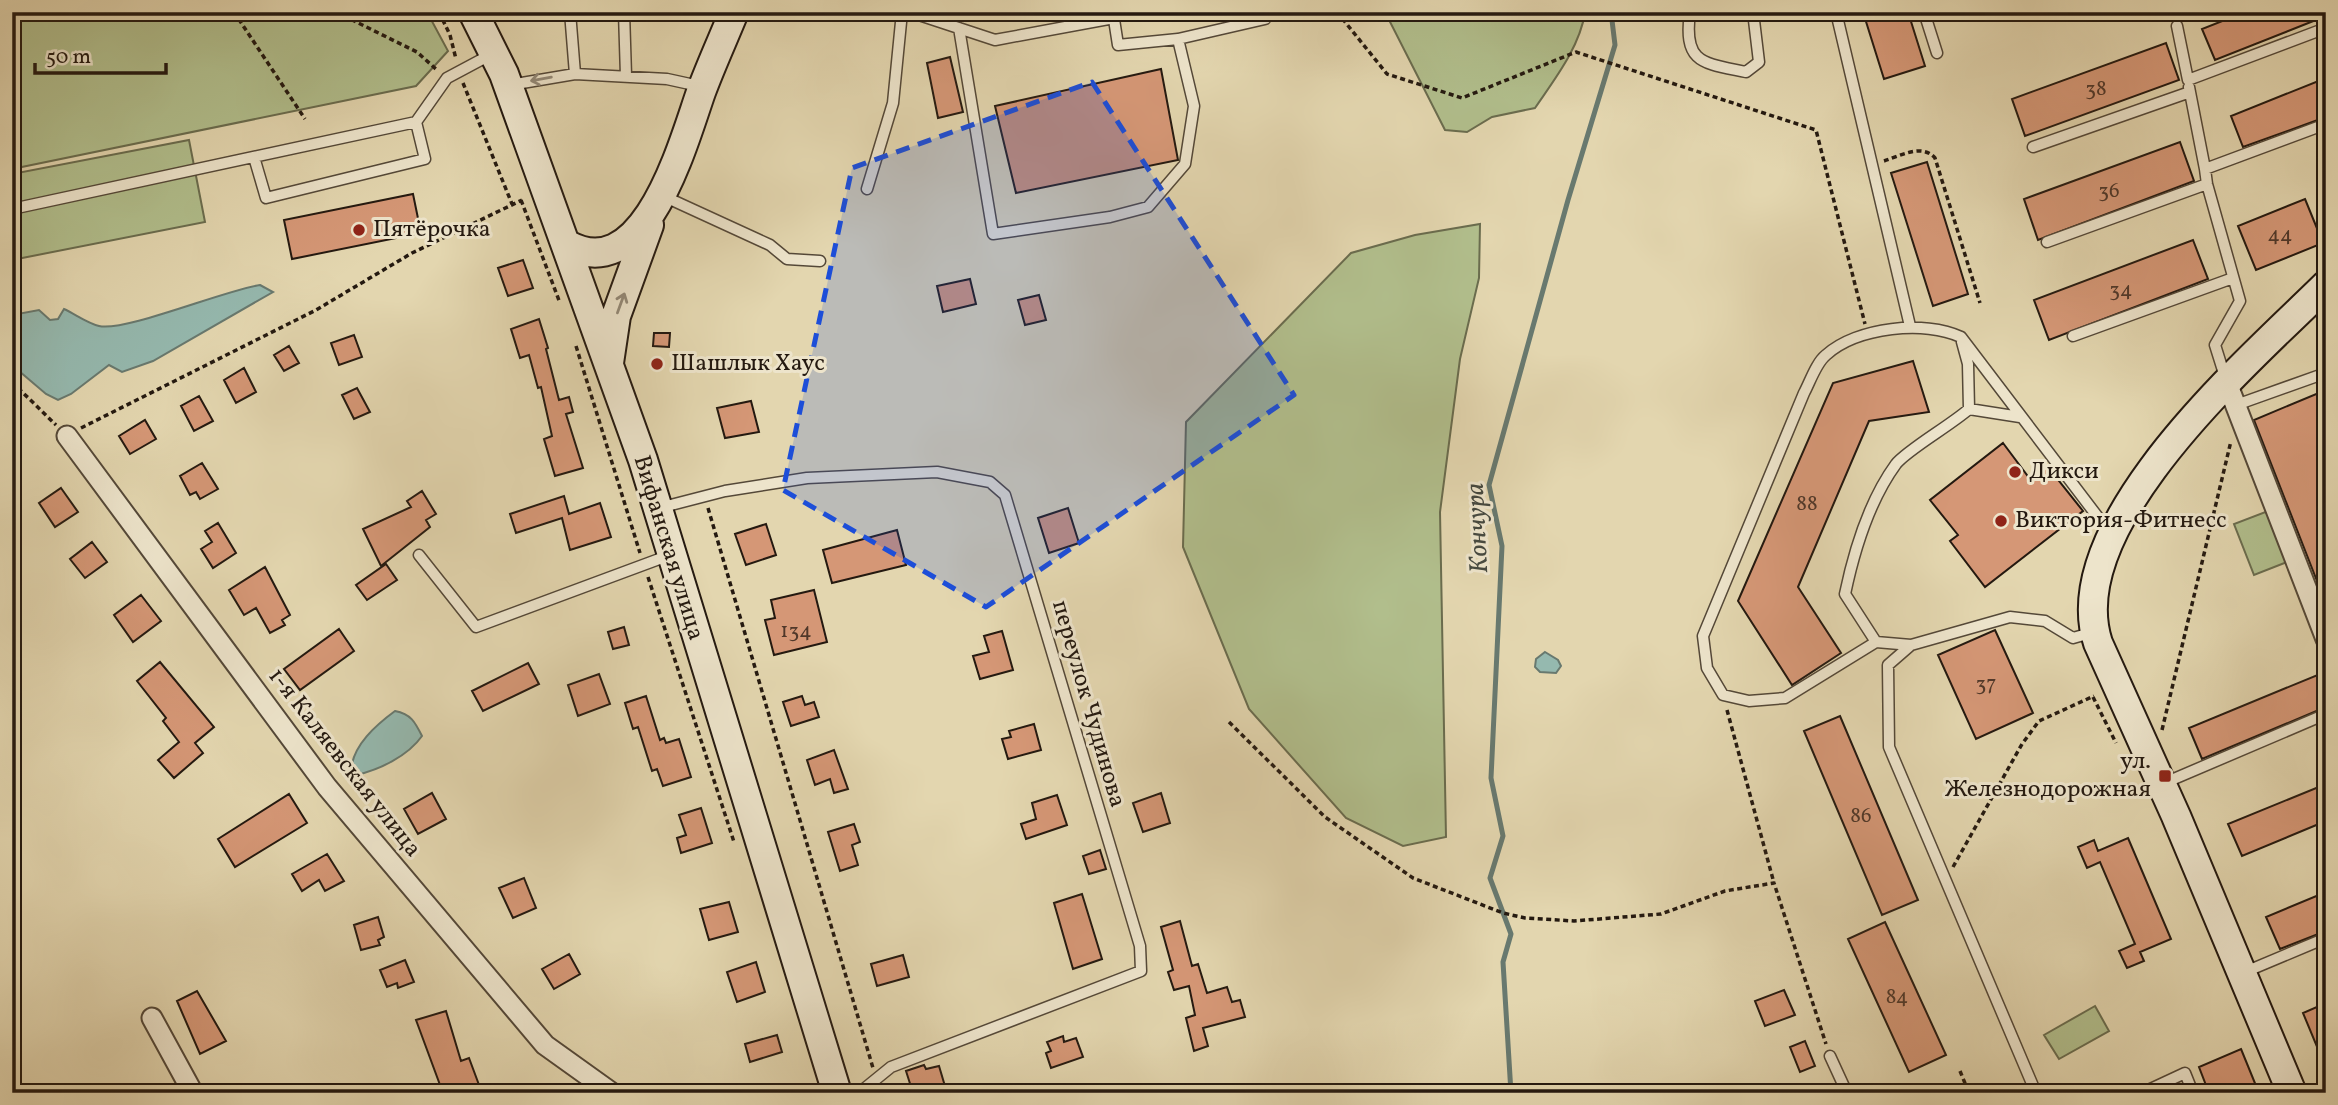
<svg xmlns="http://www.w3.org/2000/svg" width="2338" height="1105" viewBox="0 0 2338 1105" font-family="Vollkorn,serif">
	<rect width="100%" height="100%" fill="#e3d6af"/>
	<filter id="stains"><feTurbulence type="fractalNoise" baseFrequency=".00286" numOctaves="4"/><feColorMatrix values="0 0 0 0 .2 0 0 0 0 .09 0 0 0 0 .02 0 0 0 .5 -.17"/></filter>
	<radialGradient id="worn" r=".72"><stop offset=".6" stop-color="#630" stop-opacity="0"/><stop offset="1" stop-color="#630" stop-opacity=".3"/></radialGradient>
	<path fill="#b1be8c" stroke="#6a6c4e" stroke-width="2" d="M12,12H427L448,51L416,86L12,169Z
		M1385,12H1585C1580,47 1554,80 1535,108L1492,117L1467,132L1445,130Z
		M189,140L205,222L12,260V174Z
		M1480,224L1479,278L1460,359L1440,512L1446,837L1403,846L1346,818L1249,709L1183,547L1186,422L1351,253L1415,235Z
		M2268,511L2287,562L2254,575L2234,524Z
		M2095,1006L2109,1031L2059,1059L2044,1035Z"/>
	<path fill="#95b9af" stroke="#68796f" stroke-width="2" d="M260,285L273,292L153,361L122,372L109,365L71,394L58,400L46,394L12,365V315L39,310L50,320L58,319L64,309C75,314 87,323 99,326C125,332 225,290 260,285Z
		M1545,652L1558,660L1561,666L1556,673L1540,672L1535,667L1536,659Z
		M395,711C411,714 415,722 422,736C408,756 379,770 356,775L351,770C353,745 376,725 395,711Z"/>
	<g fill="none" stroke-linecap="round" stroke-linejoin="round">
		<path stroke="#68796f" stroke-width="5" d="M12,950L18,968L12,1070
			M1511,1093L1503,962L1511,934L1490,878L1503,836L1491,778L1502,546L1489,485L1568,200L1615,45L1611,12"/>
	</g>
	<path fill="#d59776" stroke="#241910" stroke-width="2" d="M1863,12H1908L1925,66L1884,79Z
		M2245,12H2326V16L2215,60L2202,29Z
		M2166,43L2179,80L2025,136L2012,99Z
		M950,57L963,112L938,118L927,63Z
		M1161,69L1178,160L1016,193L995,106Z
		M2326,78V117L2243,147L2231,116Z
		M2180,142L2194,181L2038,240L2024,199Z
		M1927,162L1968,294L1933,306L1891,173Z
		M413,194L421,233L292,259L284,220Z
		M2305,199L2323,243L2256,270L2238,226Z
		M2193,240L2208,279L2049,340L2034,300Z
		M523,260L533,288L508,296L498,268Z
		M970,279L976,304L943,312L937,286Z
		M1039,295L1046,320L1025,325L1018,300Z
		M539,319L548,348L546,349L559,400L569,397L573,412L566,414L583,468L555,476L544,439L552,436L541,387L538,388L529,355L520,358L511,329Z
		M654,333H670L669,347L653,346Z
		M354,335L362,357L339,365L331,343Z
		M289,346L299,363L284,371L274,355Z
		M1913,361L1929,412L1869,421L1798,587L1841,653L1792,685L1738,601L1833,383Z
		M244,368L256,392L236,403L224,380Z
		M357,388L370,412L354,419L342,395Z
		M2321,392L2326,403V604L2254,420Z
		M199,396L213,421L194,431L181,406Z
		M751,401L759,432L725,438L717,408Z
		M145,420L156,439L130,454L119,436Z
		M2003,443L2030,479L2047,466L2083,511L1985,587L1950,541L1958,535L1930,500Z
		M202,463L218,489L200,499L196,492L190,495L180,476Z
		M61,488L78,512L55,527L39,503Z
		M422,491L436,514L426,520L430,527L381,566L363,529L411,507L407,501Z
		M564,496L569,514L600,503L611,537L570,550L562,518L516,533L510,514Z
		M1068,508L1079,543L1049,553L1038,518Z
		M218,523L236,553L213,568L201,549L212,542L205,531Z
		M766,524L776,555L746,565L735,534Z
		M897,530L906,565L832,583L823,550Z
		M92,542L107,562L85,578L70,559Z
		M386,564L397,580L367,600L356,585Z
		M265,567L290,615L282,620L285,625L270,633L256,608L244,615L229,590Z
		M814,590L827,642L774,655L765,620L775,618L771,600Z
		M141,595L161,621L133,642L114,615Z
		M624,627L629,645L613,649L608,632Z
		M339,629L354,651L300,690L284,669Z
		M1995,630L2033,713L1976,739L1938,655Z
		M1002,631L1013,670L980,679L973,656L989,652L984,636Z
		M160,662L214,727L195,743L203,753L174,778L158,760L179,742L163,721L166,718L137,681Z
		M528,663L539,684L483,711L472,691Z
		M599,674L610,704L578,716L568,685Z
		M2320,674L2326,689V707L2202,759L2189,728Z
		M646,696L660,740L664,738L666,743L679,739L691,777L663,786L657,769L652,771L638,727L633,729L625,703Z
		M802,696L805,705L814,702L819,717L791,726L783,702Z
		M1840,716L1918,900L1882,915L1804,731Z
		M1034,724L1041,750L1008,759L1002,739L1011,737L1009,731Z
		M834,750L848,789L834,793L830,779L815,785L807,760Z
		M2326,784V821L2242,856L2228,824Z
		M432,793L446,819L418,834L404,809Z
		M1161,793L1170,823L1143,832L1133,803Z
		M289,794L307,823L235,867L218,839Z
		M1057,795L1067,825L1026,839L1021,824L1036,819L1032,803Z
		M701,808L712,843L681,853L677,838L686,835L679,815Z
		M854,824L860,842L852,845L858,865L840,871L828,832Z
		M2128,838L2171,939L2140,952L2144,961L2127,968L2119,951L2135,944L2100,862L2087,868L2078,847L2094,840L2098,851Z
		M1100,850L1106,869L1089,874L1083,856Z
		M327,854L344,881L325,891L319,880L302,891L292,874Z
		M524,878L536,908L513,918L499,888Z
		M2326,892V931L2280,949L2266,917Z
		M1082,894L1102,959L1073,969L1054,903Z
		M729,902L738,932L709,940L700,909Z
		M378,917L384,937L378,940L380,945L361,950L354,925Z
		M1180,921L1192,966L1198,964L1207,993L1227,987L1232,1002L1240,1000L1245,1017L1203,1028L1208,1046L1194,1051L1186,1018L1195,1015L1189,986L1174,990L1168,972L1173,970L1161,927Z
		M1885,922L1946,1055L1909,1072L1848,939Z
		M569,954L580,974L554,989L542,969Z
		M903,955L909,977L877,986L871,964Z
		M405,960L414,982L398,988L397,983L387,987L380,970Z
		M756,962L765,992L737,1002L727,972Z
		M1784,990L1795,1015L1765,1026L1755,1001Z
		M197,991L226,1041L200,1054L177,1001Z
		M2326,1003V1066H2325L2303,1013Z
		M446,1011L461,1061L469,1058L482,1093H443L416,1020Z
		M777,1035L782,1052L750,1062L745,1044Z
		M1063,1036L1064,1042L1076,1038L1083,1057L1051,1068L1046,1053L1051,1051L1047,1042Z
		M1805,1041L1815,1066L1800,1072L1790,1047Z
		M2241,1049L2259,1093H2209L2199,1067Z
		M924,1065L926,1069L939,1066L947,1093H913L906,1071Z"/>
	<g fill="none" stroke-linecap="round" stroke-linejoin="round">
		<defs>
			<path id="lane" d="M570,12L575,74
				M624,12L626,76
				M910,12L995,40L1114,18
				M1690,12C1683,64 1703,63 1746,72L1759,62L1753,12
				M1836,12L1910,326
				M1924,12L1937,53
				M1113,13L1118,45L1178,39L1265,19L1264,12
				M2177,26L2188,80L2326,28
				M959,28L993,234L1110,217L1148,207L1185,164L1194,106L1178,39
				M510,85L575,74L667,79L699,86
				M2189,87L2205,169
				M2033,147L2190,92
				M254,157L266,198L425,159L416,122
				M867,189L893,103L902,12
				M661,195L770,245L787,259L820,261
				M12,209L416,122L447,78L492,54
				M2047,242L2207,184
				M2073,336L2233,278
				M2226,380L2215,345L2240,301L2207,184L2205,169L2326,124
				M2236,405L2323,374L2326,381
				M1969,409L2020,417
				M659,508L725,491L807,478L937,472L990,482L1005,495L1140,946L1141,971L891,1067L859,1093
				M419,555L476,627L670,555
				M1876,642L1785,698L1749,701L1723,695L1707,668L1703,636L1804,393C1810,382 1816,363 1826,355C1857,327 1925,320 1961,337L2110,533
				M1911,645L1876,642L1845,594C1854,551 1869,501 1896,464C1907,450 1951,425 1969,409L1968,364L1962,342
				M2162,784L2326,714
				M2245,972L2326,938
				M1830,1056L1847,1093
				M2036,1093L1889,747L1888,665L1911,645L2010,617L2045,621L2073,638L2094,632
				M2142,1093L2185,1073L2193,1093"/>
			<path id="street" d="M2227,383L2326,639
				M67,436L327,787L545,1045L612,1093
				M152,1018L193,1093"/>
			<path id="secondary" d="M473,12L504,74L643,460L837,1093
				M568,245C645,287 683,143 701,92C711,65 723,39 734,12
				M609,363L616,316L649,225
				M2292,1093L2176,816L2098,643C2059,524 2250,360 2326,285"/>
		</defs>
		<use href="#lane" stroke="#544838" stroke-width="13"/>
		<use href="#street" stroke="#544838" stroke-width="23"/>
		<use href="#secondary" stroke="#241910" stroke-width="32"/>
		<path stroke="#241910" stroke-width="3.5" stroke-dasharray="5 3.5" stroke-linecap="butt" d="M234,12L305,119
			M336,12L417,52L437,70
			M439,12L450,35L456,59
			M1337,12L1387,74L1462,98L1576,52L1816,130L1865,324
			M1278,17L1304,12
			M463,83L512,204
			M1884,161C1900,156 1922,143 1935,158L1980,303
			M521,200L560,303
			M576,346L640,553
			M12,382L56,425
			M81,428L316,310L412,253L522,200
			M708,508L873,1068
			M648,577L734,842
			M2093,697L2116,743
			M1727,710L1774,883
			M1229,722L1325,817L1413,878L1503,913L1525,918L1574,921L1661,914L1725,891L1774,883L1826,1044
			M2162,730L2231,441
			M1953,867L2022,744L2039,721L2094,696
			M1960,1071L1969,1093"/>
		<use href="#lane" stroke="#ede4cb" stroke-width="10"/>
		<use href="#street" stroke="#ede4cb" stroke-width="19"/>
		<use href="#secondary" stroke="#ede4cb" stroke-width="28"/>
	</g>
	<defs><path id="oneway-shaft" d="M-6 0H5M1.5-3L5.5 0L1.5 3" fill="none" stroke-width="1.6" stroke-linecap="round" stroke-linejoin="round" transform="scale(1.75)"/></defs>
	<g stroke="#938977">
		<use href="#oneway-shaft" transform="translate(541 79) rotate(170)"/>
		<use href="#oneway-shaft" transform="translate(621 303) rotate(-70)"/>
	</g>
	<path fill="#1d4ed8" fill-opacity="0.2" stroke="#1d4ed8" stroke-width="5" stroke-dasharray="14 9" stroke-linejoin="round" d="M1092,82L1294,395L986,607L783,490L852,168Z"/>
	<g fill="#8f2418" stroke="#ede4cb" stroke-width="2.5">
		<circle cx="359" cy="230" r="7"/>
		<circle cx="657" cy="364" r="7"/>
		<circle cx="2015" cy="472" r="7"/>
		<circle cx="2001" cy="521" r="7"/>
		<rect x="2158" y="769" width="14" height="14" rx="3.5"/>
	</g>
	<g text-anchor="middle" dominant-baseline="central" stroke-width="6" stroke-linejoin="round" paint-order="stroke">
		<g font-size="21" fill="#50382a">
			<text x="2096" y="89">38</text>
			<text x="2109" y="191">36</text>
			<text x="2280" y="235">44</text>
			<text x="2121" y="290">34</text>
			<text x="1807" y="504">88</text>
			<text x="796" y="631">134</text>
			<text x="1986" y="684">37</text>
			<text x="1861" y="816">86</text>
			<text x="1897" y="997">84</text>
		</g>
		<g font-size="24" fill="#241910" stroke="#ede4cb" text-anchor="start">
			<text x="373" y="230">Пятёрочка</text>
			<text x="671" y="364">Шашлык Хаус</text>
			<text x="2029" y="472">Дикси</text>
			<text x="2015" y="521">Виктория-Фитнесс</text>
			<text x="2151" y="762" text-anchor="end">ул.<tspan x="2151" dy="28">Железнодорожная</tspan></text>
		</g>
		<g font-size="24" fill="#241910" stroke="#ede4cb">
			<text transform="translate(668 548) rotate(73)">Вифанская улица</text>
			<text transform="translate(1088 704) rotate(74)">переулок Чудинова</text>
			<text transform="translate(344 763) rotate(52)">1-я Каляевская улица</text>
		</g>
		<g font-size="26" font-style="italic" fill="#464940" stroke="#ede4cb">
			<text transform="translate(1478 528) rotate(-93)">Кончура</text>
		</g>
	</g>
	<rect width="2338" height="1105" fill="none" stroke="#e3d6af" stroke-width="42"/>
	<rect x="14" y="14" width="2310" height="1077" fill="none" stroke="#241910" stroke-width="3.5"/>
	<rect x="21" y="21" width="2296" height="1063" fill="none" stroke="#241910" stroke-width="2"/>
	<path d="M35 63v10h131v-10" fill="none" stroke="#241910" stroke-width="3.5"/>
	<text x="46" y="63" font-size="21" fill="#241910" stroke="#ede4cb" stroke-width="5" paint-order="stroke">50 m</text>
	<rect width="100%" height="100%" filter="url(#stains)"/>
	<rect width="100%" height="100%" fill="url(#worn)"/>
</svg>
